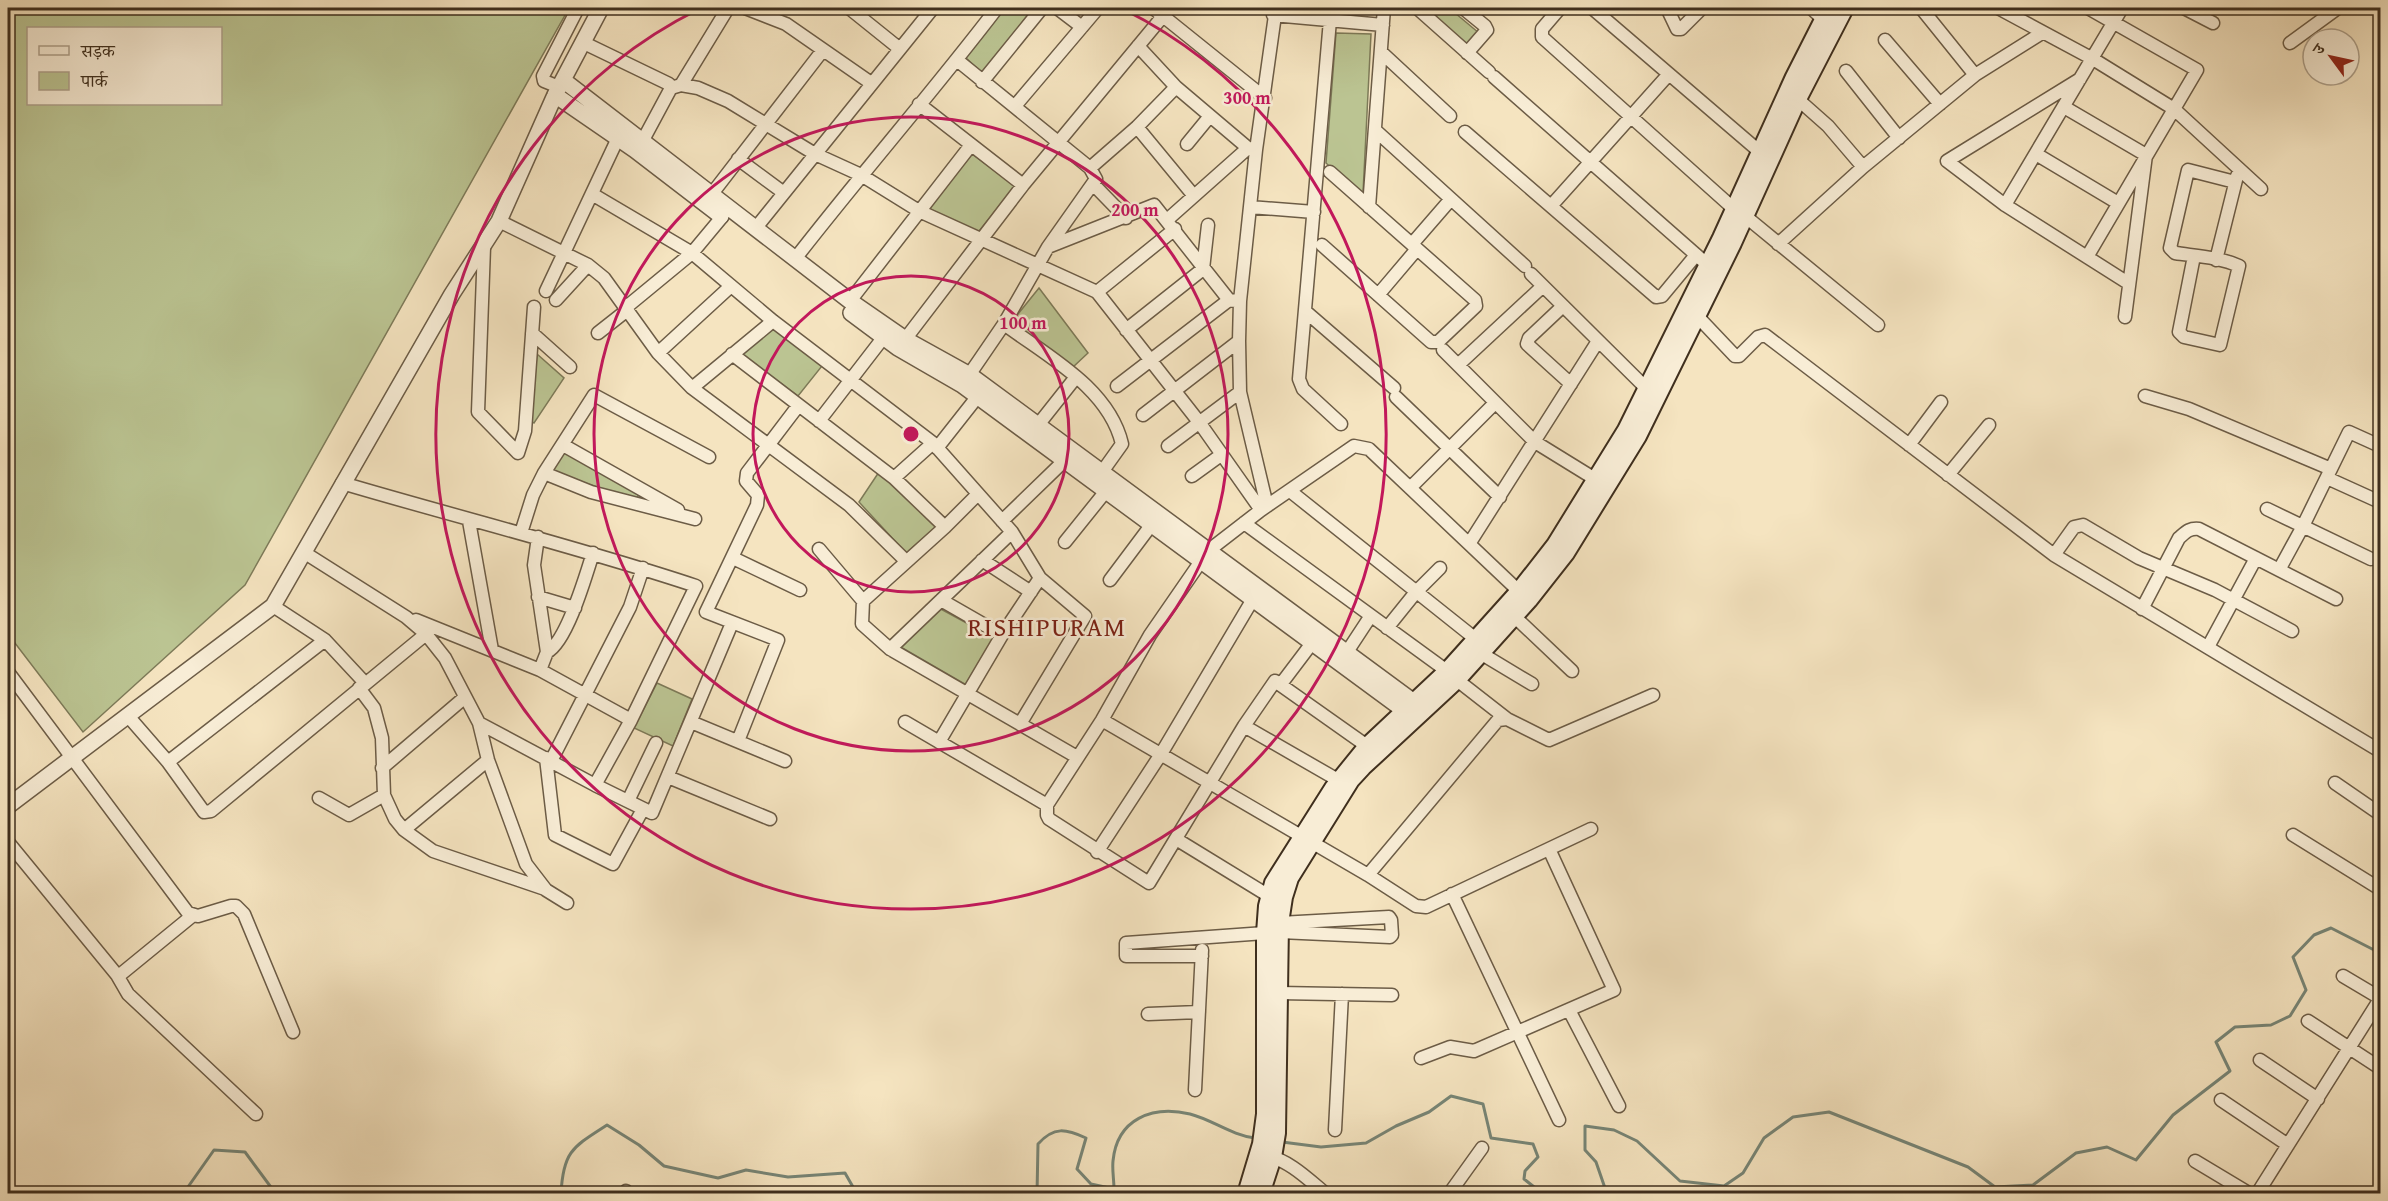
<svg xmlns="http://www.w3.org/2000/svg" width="2388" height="1201" viewBox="0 0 2388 1201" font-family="'Gentium Book Plus','Noto Serif Devanagari',serif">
	<rect width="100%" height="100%" fill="#f5e4c0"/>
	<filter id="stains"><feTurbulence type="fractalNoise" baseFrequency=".00333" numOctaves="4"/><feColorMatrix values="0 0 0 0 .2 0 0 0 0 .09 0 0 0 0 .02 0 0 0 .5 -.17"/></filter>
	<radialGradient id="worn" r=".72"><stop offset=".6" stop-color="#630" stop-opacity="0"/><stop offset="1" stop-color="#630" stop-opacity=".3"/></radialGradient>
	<path fill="#bbc492" stroke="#7d7a58" stroke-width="1.5" fill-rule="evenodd" d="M8,8H569L245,585L83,732L8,634ZM28,28H220V104H28Z
		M1004,8H1033L983,74L965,57Z
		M1411,8H1449L1479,33L1463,51Z
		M1336,33L1371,34L1363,193L1359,194L1326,163Z
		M972,154L1015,186L976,235L927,210Z
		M1039,288L1088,353L1073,367L1010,324Z
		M771,327L822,366L798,396L741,354Z
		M537,354L564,378L534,423L531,421Z
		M565,451L640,492L636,500L552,472Z
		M879,472L937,526L906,553L859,502Z
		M939,608L996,639L968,686L899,646Z
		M657,683L692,699L673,746L634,728Z"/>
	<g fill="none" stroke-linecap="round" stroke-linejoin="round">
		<path stroke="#778576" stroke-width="3" d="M1282,1142L1321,1147L1366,1143L1396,1126L1429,1112L1451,1096L1483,1104L1491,1138L1533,1144L1538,1157L1525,1171L1524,1179L1543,1194
			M183,1194L214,1150L245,1152L276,1194
			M561,1194C563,1151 573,1147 607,1125L639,1145L664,1166L718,1178L746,1170L788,1177L845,1173L857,1194
			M1037,1194L1038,1144C1054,1126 1066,1129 1086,1138L1077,1169L1091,1184L1114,1189C1114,1180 1112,1170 1113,1161C1117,1119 1152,1105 1190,1114C1213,1120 1231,1135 1255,1138
			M1605,1194L1606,1191L1596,1162L1585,1150V1126L1614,1130L1637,1141L1680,1181L1724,1186L1743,1173L1764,1138L1793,1117L1829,1112L1968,1167L1995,1187L2033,1185L2076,1153L2107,1147L2136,1160L2173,1115L2230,1071L2216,1042L2235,1027L2271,1025L2290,1016L2306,990L2293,957L2314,935L2331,928L2380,953"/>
		<defs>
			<path id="minor" d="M745,8L786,24L871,83
				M849,8L900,49
				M1057,8L1082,27
				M1153,8L1265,98
				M1334,8L1330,20L1299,379L1303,389L1341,424
				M1417,8L1489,72
				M1463,8L1485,26L1487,30L1467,53
				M1560,8L1542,29V37L1734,209
				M1592,8L1760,152
				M1667,8L1677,29H1681L1702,8
				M1811,8L1823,19
				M1921,8L1975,75
				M1998,8L2093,59L2174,109L2261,189
				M2184,8L2213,23
				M1273,15L1383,25
				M1885,40L1940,104
				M582,42L669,84L671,88L642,142
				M2290,43L2338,8
				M1138,46L1176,87
				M1381,52L1450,116
				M957,60L1090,168L1096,179L1048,247L1004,324L965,381
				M1846,71L1899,138
				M1494,77L1702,260
				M2080,79L1947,161L2005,205L2128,283
				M982,82L1042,8
				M681,85L728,8
				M559,87L544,81L543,76L578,8
				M671,88L681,85L698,88L728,101L815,154L861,175L919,211L1097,292L1199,422L1261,510
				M1793,95L1828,126L1863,167
				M919,104L1023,185
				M1015,106L1098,8
				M2064,107L2146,155L2125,317
				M1137,127L1194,196
				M1375,130L1525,266
				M1465,132L1656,297L1662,296L1696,255
				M1187,144L1210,116
				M2036,154L2118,203
				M738,159L784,193
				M1090,168L1137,127L1176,87L1248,148
				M1093,184L1126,218
				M592,194L692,253L773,321L933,443L1012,532L1040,578L1085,616L1020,724
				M711,195L823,50
				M2005,205L2122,8
				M1551,206L1669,74
				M1250,207L1314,212
				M1369,207L1384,8
				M1745,216L1878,325
				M1167,220L1248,148L1255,149
				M499,221L588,265L604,278L658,353L692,388L849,505L906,561
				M755,229L933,8
				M1412,244L1451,199
				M1778,244L1863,167L1975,75L2042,33
				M1322,245L1431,342H1438L1476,306L1475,300L1330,172
				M484,247L478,412L518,453L525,431L534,307
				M1048,247L1154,205L1229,300
				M2194,256L2179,332L2184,337L2220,345L2239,266C2220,257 2195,256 2175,253L2170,248L2188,170L2235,182
				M2087,257L2197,70L2088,8
				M795,259C861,174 932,93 997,8
				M2216,260L2237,176
				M1531,274L1646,388
				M546,291L618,138
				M1097,292L1175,229
				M1378,295L1417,249
				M556,300L588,265
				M850,301L971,145
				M1563,306L1529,338L1527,344L1571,384
				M624,309L692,253L722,217
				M1305,311L1394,388
				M1698,317L1735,356H1739L1758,337L1765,335L2054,555L2380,751
				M1004,324C1047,356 1109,388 1122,444L1102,472
				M1126,330L1203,269L1208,225
				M532,333L570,367
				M598,333L626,311
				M900,346L1023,185L1163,16
				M1443,350L1535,442L1595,479
				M658,353L731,286
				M732,354L894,478L945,527
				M1458,365L1543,286
				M1117,386L1229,300L1236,301
				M692,388L773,321
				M2145,396L2189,409L2331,469
				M1396,397L1500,497
				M1143,415L1239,341
				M819,421L883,338
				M1038,425L1076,377
				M563,445L678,510
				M1909,445L1941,402
				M1168,446L1240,392
				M937,448L978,396
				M544,473L591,492L695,519
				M1948,475L1989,425
				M1192,476L1221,455
				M894,478L933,443
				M2327,478L2380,502
				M342,483C460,518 579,547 696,586L631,720L595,785
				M1410,488L1495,403
				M1290,491L1477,640
				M1267,506L1240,392L1239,341L1240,301L1256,150L1276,8
				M2267,509L2371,559
				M469,521L492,650
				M1002,521L1065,460
				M1244,523L1447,671
				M521,533L533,495L544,473L594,395L709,457
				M538,537L534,565L547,652L540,670
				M1065,542L1106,491
				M1469,544L1598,341
				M819,549L863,601L862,624L890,649L1077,757
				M305,553L406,617L426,634L445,658L479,723L488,760L526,864L546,890L567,903
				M2054,555L2074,527L2083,525L2139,558L2215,590L2292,631
				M733,558L800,590
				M982,560L1031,592
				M2279,570L2303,526L2349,432L2380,446
				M1110,580L1152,524
				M538,597L575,608
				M941,600L1002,635
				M863,601L945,527L978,494
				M273,606L325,640L365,683
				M2142,609L2179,538C2186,532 2189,528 2199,529L2336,599
				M1515,617L1572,671
				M416,620L540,670L631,720
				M1387,628L1416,592L1440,568
				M325,640L168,762L204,812L211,811L426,634
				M2208,647L2256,558
				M890,649L1012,532
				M547,652C567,642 586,575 593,553
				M1347,652L1370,617
				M1482,654L1532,684
				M8,672L188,913L198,916L231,906H236L244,914L293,1032
				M1457,680L1507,719
				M1281,684L1312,643
				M359,688L374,708L382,738L384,795L395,819L404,830L433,851L545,889
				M128,716L168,762
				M1102,720L1368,875L1416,906L1426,907L1591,829
				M691,722L785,761
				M905,722L1047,805V815L1049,819L1149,883L1244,726L1275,681L1367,746
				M479,723L595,785L652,813L732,623
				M1244,726L1338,780
				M738,741L778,640L706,612L757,505L758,495L746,481L747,473L798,406
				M939,742L1002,635L1040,578
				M546,758L555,835L613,864L643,809
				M551,761L630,607L643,568
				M382,768L464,698
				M668,777L770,819
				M2335,783L2380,814
				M319,798L349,815L384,795
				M628,801L656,743
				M1047,805L1102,720L1150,635L1208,551L1261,510L1354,446L1369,449L1524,596
				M404,830L488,760
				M2293,835L2380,889
				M1176,839L1269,896
				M8,842L117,975L121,974L192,916
				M1097,852L1161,754L1253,599
				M1368,875L1498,720L1507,719L1549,740L1653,695
				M1452,894L1559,1120
				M1280,923L1389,917L1391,920L1392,935L1390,937L1280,932
				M1202,956H1126V943L1265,933
				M117,975L128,994L256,1114
				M2343,976L2380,998
				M1279,993L1392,995
				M1569,1010L1619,1106
				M1148,1014L1199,1012
				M2308,1021L2380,1068
				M1421,1058L1450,1047L1474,1051L1614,990L1549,849
				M2260,1060L2318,1099
				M1195,1090L1202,950
				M2221,1100L2288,1145
				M1335,1130L1342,994
				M1266,1156C1288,1159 1309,1180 1326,1194
				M2195,1161L2250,1194
				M626,1191L628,1194
				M1449,1194L1482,1148
				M2257,1194L2380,999
				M2379,1194L2380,1191"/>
			<path id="tertiary" d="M563,80L850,301L905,339L970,375L1422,708
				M555,95L635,150L721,216
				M851,313L898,348L962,385L1413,717
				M8,806L273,606L452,294L499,221L555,95L601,8"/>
			<path id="secondary" d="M1246,1194L1261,1144L1265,1114V933L1267,906L1273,883L1333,788L1367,746L1447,671L1519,591L1555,545L1626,430L1721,238L1794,77L1829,8
				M1261,1194L1273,1157L1277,1133L1280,923L1284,897L1290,878L1351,780L1363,767L1457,680L1529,600L1566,553L1638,436L1733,243L1799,97L1845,8"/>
		</defs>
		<use href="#minor" stroke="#6c5c46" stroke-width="15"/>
		<use href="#tertiary" stroke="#6c5c46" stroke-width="18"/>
		<use href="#secondary" stroke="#3f2f1e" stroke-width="20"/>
		<use href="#minor" stroke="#f8edd6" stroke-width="12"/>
		<use href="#tertiary" stroke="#f8edd6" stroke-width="15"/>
		<use href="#secondary" stroke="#f8edd6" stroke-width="16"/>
	</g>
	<g fill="none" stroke="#c2185b" stroke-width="3">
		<circle cx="911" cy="434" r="158"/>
		<circle cx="911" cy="434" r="317"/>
		<path d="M1123 9A475 475 0 1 1 699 9"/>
	</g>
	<g text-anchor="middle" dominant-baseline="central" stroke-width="5" stroke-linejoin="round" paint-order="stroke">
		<g font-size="26" letter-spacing="1.5" fill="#7a1f14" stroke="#f8edd6">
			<text x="1047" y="626">RISHIPURAM</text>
		</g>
	</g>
	<circle cx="911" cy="434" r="9" fill="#c2185b" stroke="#f8edd6" stroke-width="3"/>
	<g font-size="18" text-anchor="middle" font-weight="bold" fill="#c2185b" stroke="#f8edd6" stroke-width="5" stroke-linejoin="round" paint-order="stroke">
		<text x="1247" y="104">300 m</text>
		<text x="1135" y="216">200 m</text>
		<text x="1023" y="329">100 m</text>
	</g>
	<rect width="2388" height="1201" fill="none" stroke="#f5e4c0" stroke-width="30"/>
	<rect x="9" y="9" width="2370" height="1183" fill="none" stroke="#3f2f1e" stroke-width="3"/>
	<rect x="15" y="15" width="2358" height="1171" fill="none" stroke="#3f2f1e" stroke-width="1.5"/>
	<rect x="27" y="27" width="195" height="78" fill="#f8edd6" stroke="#aea18c" stroke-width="1.5"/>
	<rect x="39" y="46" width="30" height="9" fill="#f8edd6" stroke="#aea18c" stroke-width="1.5"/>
	<text x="81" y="57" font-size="18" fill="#3f2f1e">सड़क</text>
	<rect x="39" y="72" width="30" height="18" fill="#bbc492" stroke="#aea18c" stroke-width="1.5"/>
	<text x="81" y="87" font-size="18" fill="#3f2f1e">पार्क</text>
	<g transform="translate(2331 57) rotate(303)"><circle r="28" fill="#f8edd6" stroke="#aea18c" stroke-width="1.5"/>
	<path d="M0-4.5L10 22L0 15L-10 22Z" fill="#8f2418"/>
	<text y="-9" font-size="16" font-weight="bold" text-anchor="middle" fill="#3f2f1e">उ</text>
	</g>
	<rect width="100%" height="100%" filter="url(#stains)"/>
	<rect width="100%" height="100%" fill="url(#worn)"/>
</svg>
